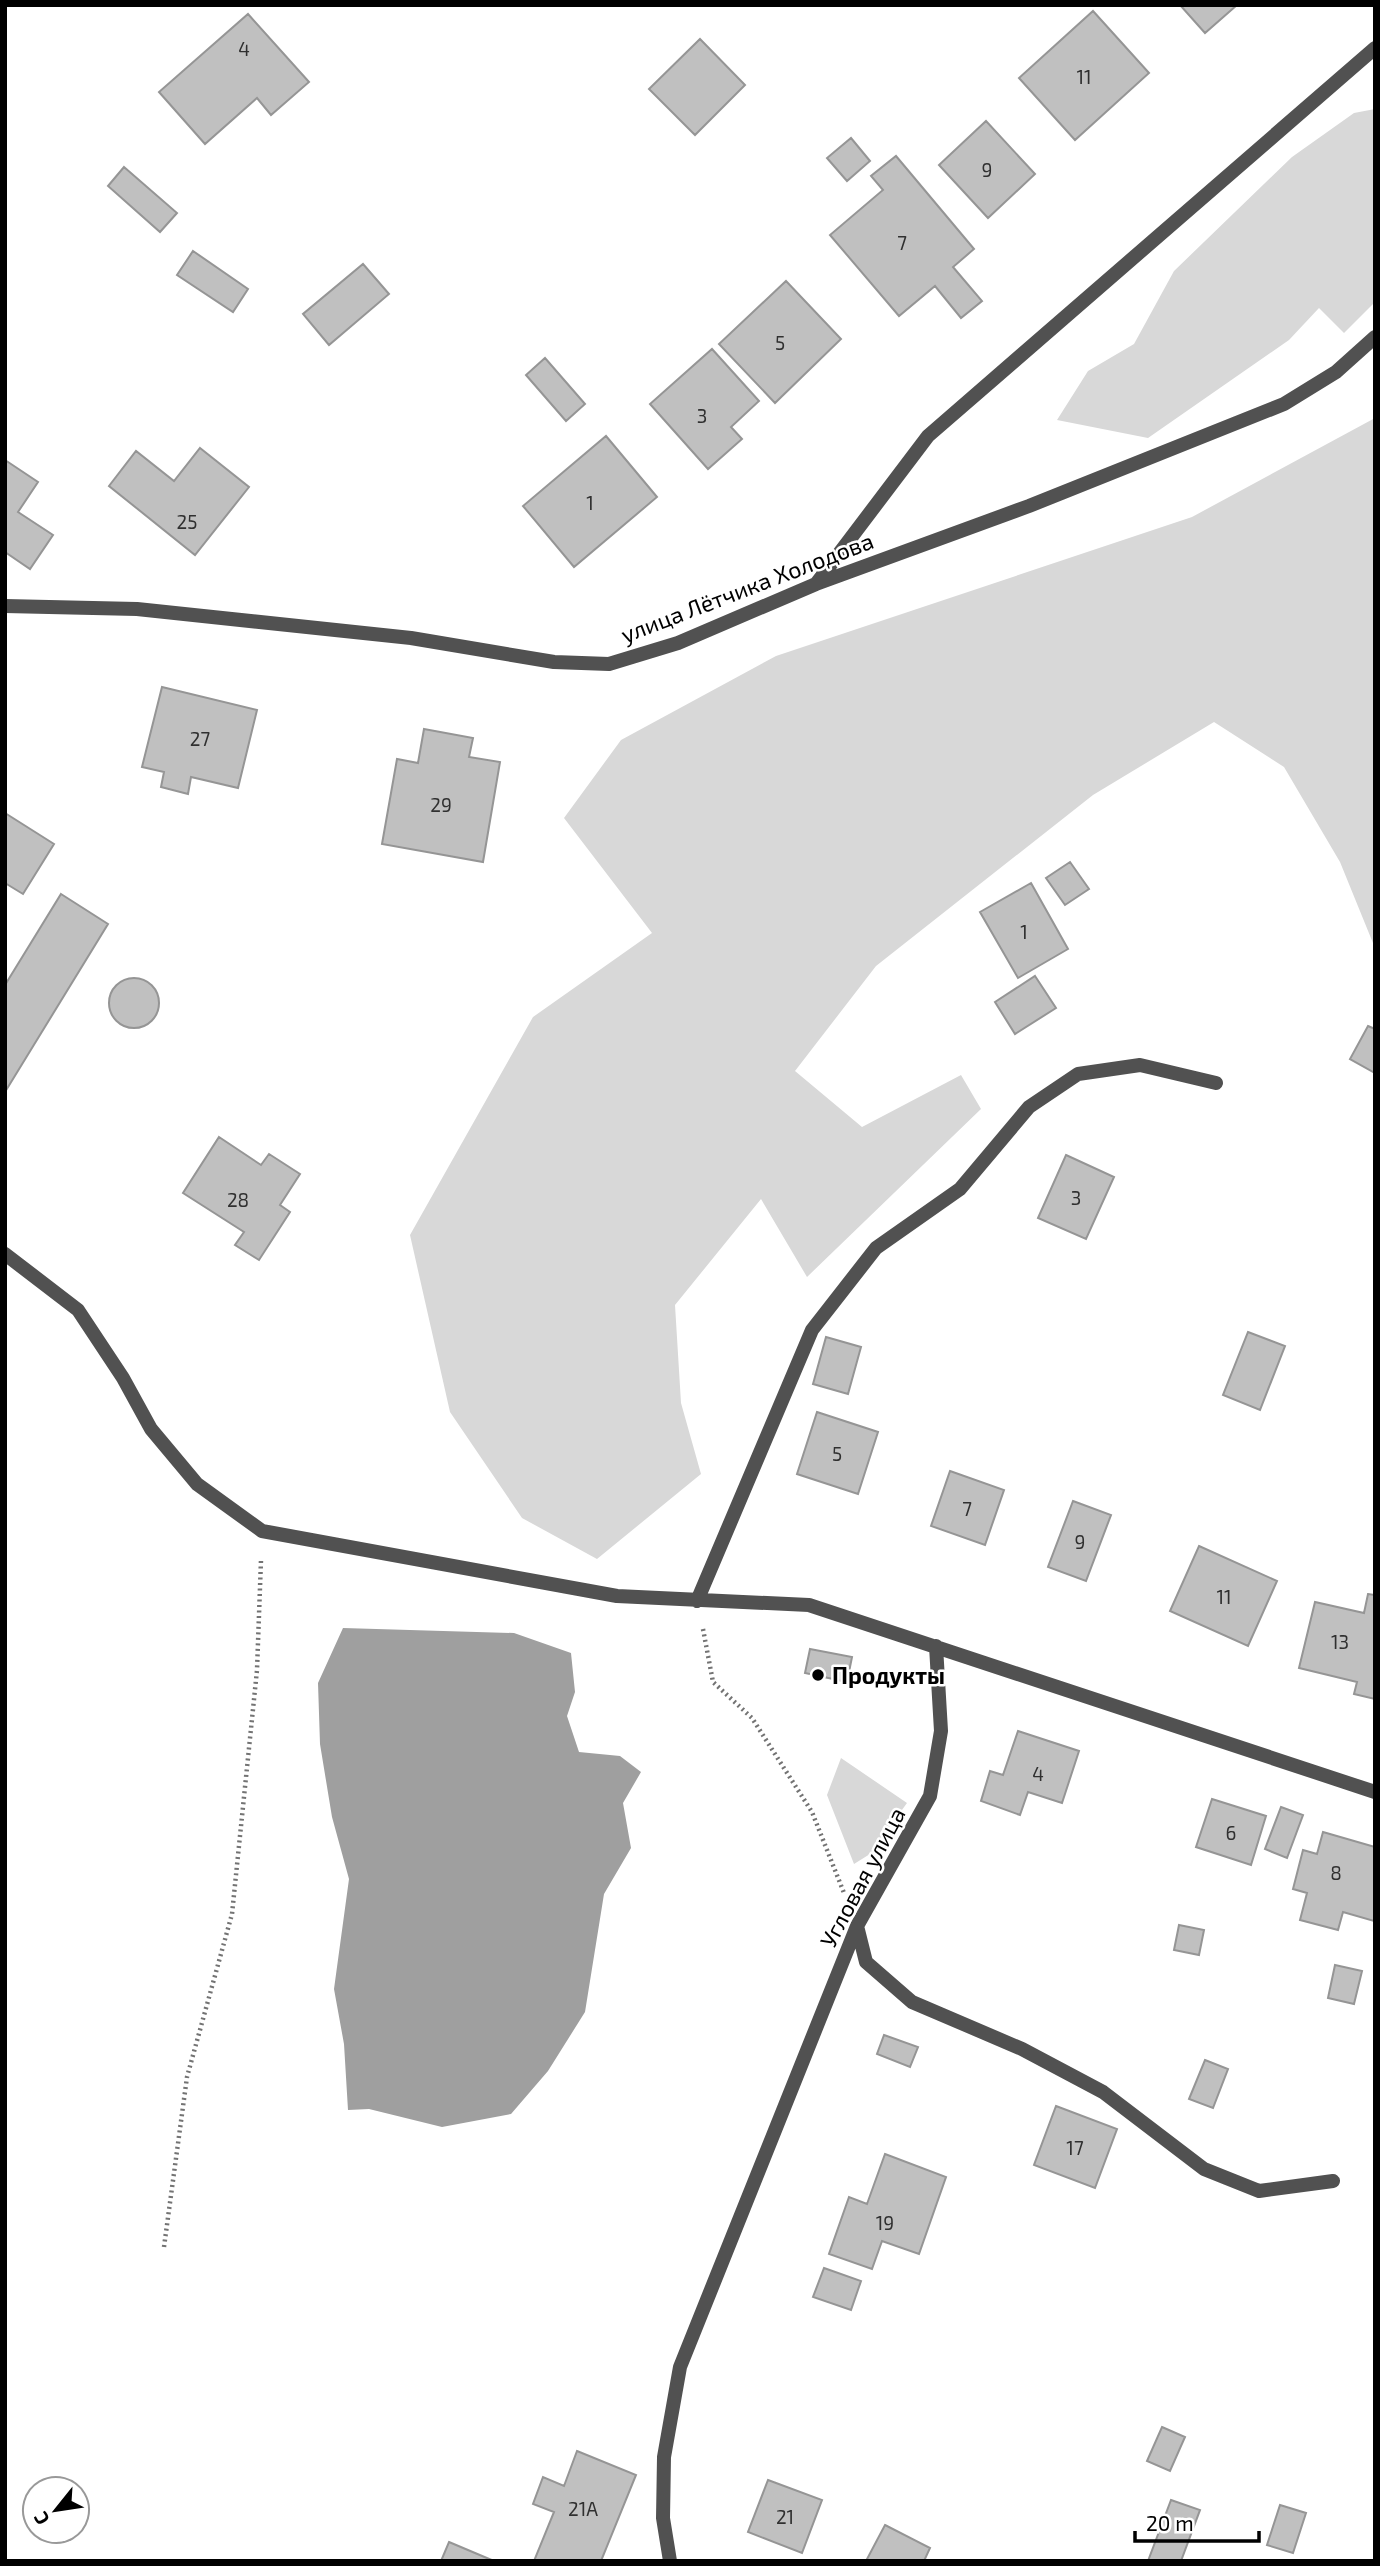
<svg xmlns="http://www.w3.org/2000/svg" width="1380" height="2566" viewBox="0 0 1380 2566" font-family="'Exo 2',sans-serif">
	<rect width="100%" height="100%" fill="#fff"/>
	<path fill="#d8d8d8" d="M1375,109V302L1344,333L1319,308L1289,340L1148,438L1057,420L1088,371L1134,344L1174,271L1292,157L1354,113Z
		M1375,418V948L1340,862L1284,767L1214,722L1093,795L876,966L795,1071L862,1127L961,1075L981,1109L807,1277L761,1199L675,1305L681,1403L701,1474L597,1559L522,1518L450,1412L410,1235L533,1017L652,933L564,818L621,740L776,656L1192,517Z
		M841,1758L907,1803L870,1854L854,1864L827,1795Z"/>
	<path fill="#9f9f9f" d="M343,1628L514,1633L571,1653L575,1692L567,1716L579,1752L620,1756L641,1772L623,1803L631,1848L604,1894L585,2012L548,2071L511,2114L442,2127L369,2109L348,2110L344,2044L334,1989L349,1879L332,1817L320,1744L318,1683Z"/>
	<path fill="#c0c0c0" stroke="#959595" stroke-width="2" d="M1180,5H1237L1205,33Z
		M1093,11L1149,73L1075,140L1019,78Z
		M248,14L309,82L271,115L257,98L205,144L159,92Z
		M700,39L745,85L695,135L649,89Z
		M986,121L1035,174L988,218L939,165Z
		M851,138L870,161L847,181L827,158Z
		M896,156L974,249L953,267L982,301L961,318L935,286L899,316L830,235L883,190L871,176Z
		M124,167L177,213L160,232L108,186Z
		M193,251L248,289L233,312L177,275Z
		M363,264L389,294L329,345L303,314Z
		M786,281L841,339L775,403L719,344Z
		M712,349L759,401L731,427L742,439L708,469L650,404Z
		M545,358L585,404L566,421L526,375Z
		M606,436L657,497L574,567L523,506Z
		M200,448L249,487L195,555L109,486L136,451L174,481Z
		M5,460L38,482L18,512L53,535L30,569L5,552Z
		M162,687L257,710L238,788L191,777L188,794L161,787L164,772L142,767Z
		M424,729L473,738L469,757L500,762L483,862L382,844L397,759L418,763Z
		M5,813L54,844L23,894L5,883Z
		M1070,862L1089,889L1065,905L1046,878Z
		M1031,883L1068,949L1018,978L980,912Z
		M61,894L108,924L5,1092V985Z
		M1035,976L1056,1008L1015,1034L995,1002Z
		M109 1003a25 25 0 1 1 50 0a25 25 0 1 1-50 0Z
		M1368,1026L1375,1029V1073L1350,1059Z
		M219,1137L261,1165L269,1154L300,1174L280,1205L290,1212L259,1260L235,1245L244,1232L183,1193Z
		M1066,1155L1114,1177L1086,1239L1038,1218Z
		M1248,1332L1285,1346L1260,1410L1223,1395Z
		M826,1337L861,1347L848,1394L813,1384Z
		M817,1412L878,1432L858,1494L797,1474Z
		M950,1471L1004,1490L985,1545L931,1526Z
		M1073,1501L1111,1515L1086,1581L1048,1567Z
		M1199,1546L1277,1581L1248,1646L1170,1611Z
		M1368,1594L1375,1595V1699L1354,1694L1357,1682L1299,1668L1315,1602L1364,1613Z
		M810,1649L852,1657L847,1682L805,1673Z
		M1018,1731L1079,1751L1062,1803L1028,1792L1020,1815L981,1801L990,1771L1003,1775Z
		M1212,1799L1266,1816L1251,1865L1196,1847Z
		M1281,1807L1303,1815L1287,1858L1265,1849Z
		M1323,1832L1375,1847L1374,1921L1343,1912L1338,1930L1300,1920L1307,1893L1293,1889L1303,1850L1317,1854Z
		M1179,1925L1204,1930L1199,1955L1174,1950Z
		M1335,1965L1362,1971L1354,2004L1328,1998Z
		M884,2035L918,2047L910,2067L877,2054Z
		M1205,2060L1228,2069L1213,2108L1189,2099Z
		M1056,2106L1117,2129L1095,2188L1034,2165Z
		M885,2154L946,2177L919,2254L882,2241L872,2269L829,2254L849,2197L867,2204Z
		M824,2268L861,2281L851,2310L813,2297Z
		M1162,2427L1185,2437L1170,2471L1147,2461Z
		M577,2451L636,2475L601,2561H534L554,2512L533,2504L543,2477L564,2486Z
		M768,2480L822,2500L802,2553L748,2532Z
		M1171,2500L1200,2510L1181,2561H1148Z
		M1280,2505L1306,2513L1293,2553L1267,2545Z
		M885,2525L930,2548L924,2561H866Z
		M449,2542L494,2561H441Z"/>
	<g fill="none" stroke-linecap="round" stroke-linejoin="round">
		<path stroke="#737373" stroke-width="4.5" stroke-dasharray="2 3.5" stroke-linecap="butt" d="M703,1629L713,1682L752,1718L812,1812L844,1893
			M164,2247L187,2077L232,1914L257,1670L261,1560"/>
		<path stroke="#515151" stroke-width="14" d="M816,584L928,436L1375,48
			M5,606L137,609L411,638L554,662L609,664L678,643L816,584L1029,506L1284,404L1336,372L1375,337
			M5,1254L78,1310L123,1378L151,1429L197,1484L262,1531L617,1596L809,1605L1375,1792
			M697,1601L812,1330L876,1248L960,1189L1029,1107L1078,1074L1140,1065L1216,1083
			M857,1926L866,1962L912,2002L1022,2049L1103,2092L1204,2169L1259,2191L1333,2181
			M670,2561L663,2518L664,2457L680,2367L857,1926L930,1796L941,1731L936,1646"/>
	</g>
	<circle fill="#000" stroke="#fff" stroke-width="2.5" cx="818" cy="1675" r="7"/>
	<g text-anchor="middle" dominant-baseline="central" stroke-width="5" stroke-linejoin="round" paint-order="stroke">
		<g font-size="19" fill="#303030">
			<text x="244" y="48">4</text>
			<text x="1084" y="76">11</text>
			<text x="987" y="169">9</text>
			<text x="902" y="242">7</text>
			<text x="780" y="342">5</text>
			<text x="702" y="415">3</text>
			<text x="590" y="502">1</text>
			<text x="187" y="521">25</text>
			<text x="200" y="738">27</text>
			<text x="441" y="804">29</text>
			<text x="1024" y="931">1</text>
			<text x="1076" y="1197">3</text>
			<text x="238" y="1199">28</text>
			<text x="837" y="1453">5</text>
			<text x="967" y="1508">7</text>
			<text x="1080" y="1541">9</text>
			<text x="1224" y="1596">11</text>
			<text x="1340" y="1641">13</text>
			<text x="1038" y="1773">4</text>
			<text x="1231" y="1832">6</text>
			<text x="1336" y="1872">8</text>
			<text x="1075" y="2147">17</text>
			<text x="885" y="2222">19</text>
			<text x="583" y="2508">21А</text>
			<text x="785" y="2516">21</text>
		</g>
		<g font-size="23" fill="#000" stroke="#fff">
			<text transform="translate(747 587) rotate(-21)">улица Лётчика Холодова</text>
			<text transform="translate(862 1877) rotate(-62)">Угловая улица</text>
		</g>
		<g font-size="23" font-weight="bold" fill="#000" stroke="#fff" text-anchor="start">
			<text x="832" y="1675">Продукты</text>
		</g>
	</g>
	<rect width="1380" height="2566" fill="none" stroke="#000000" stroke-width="14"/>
	<g transform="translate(56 2510) rotate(240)"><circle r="33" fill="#ffffff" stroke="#999999" stroke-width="2"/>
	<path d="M0-5L12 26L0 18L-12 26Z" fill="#000000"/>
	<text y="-10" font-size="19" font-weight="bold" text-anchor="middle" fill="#000000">С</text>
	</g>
	<path d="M1135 2531v10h124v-10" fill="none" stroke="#000000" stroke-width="3.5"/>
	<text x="1146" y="2531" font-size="21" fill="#000000" stroke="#ffffff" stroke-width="5" paint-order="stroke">20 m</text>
</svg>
